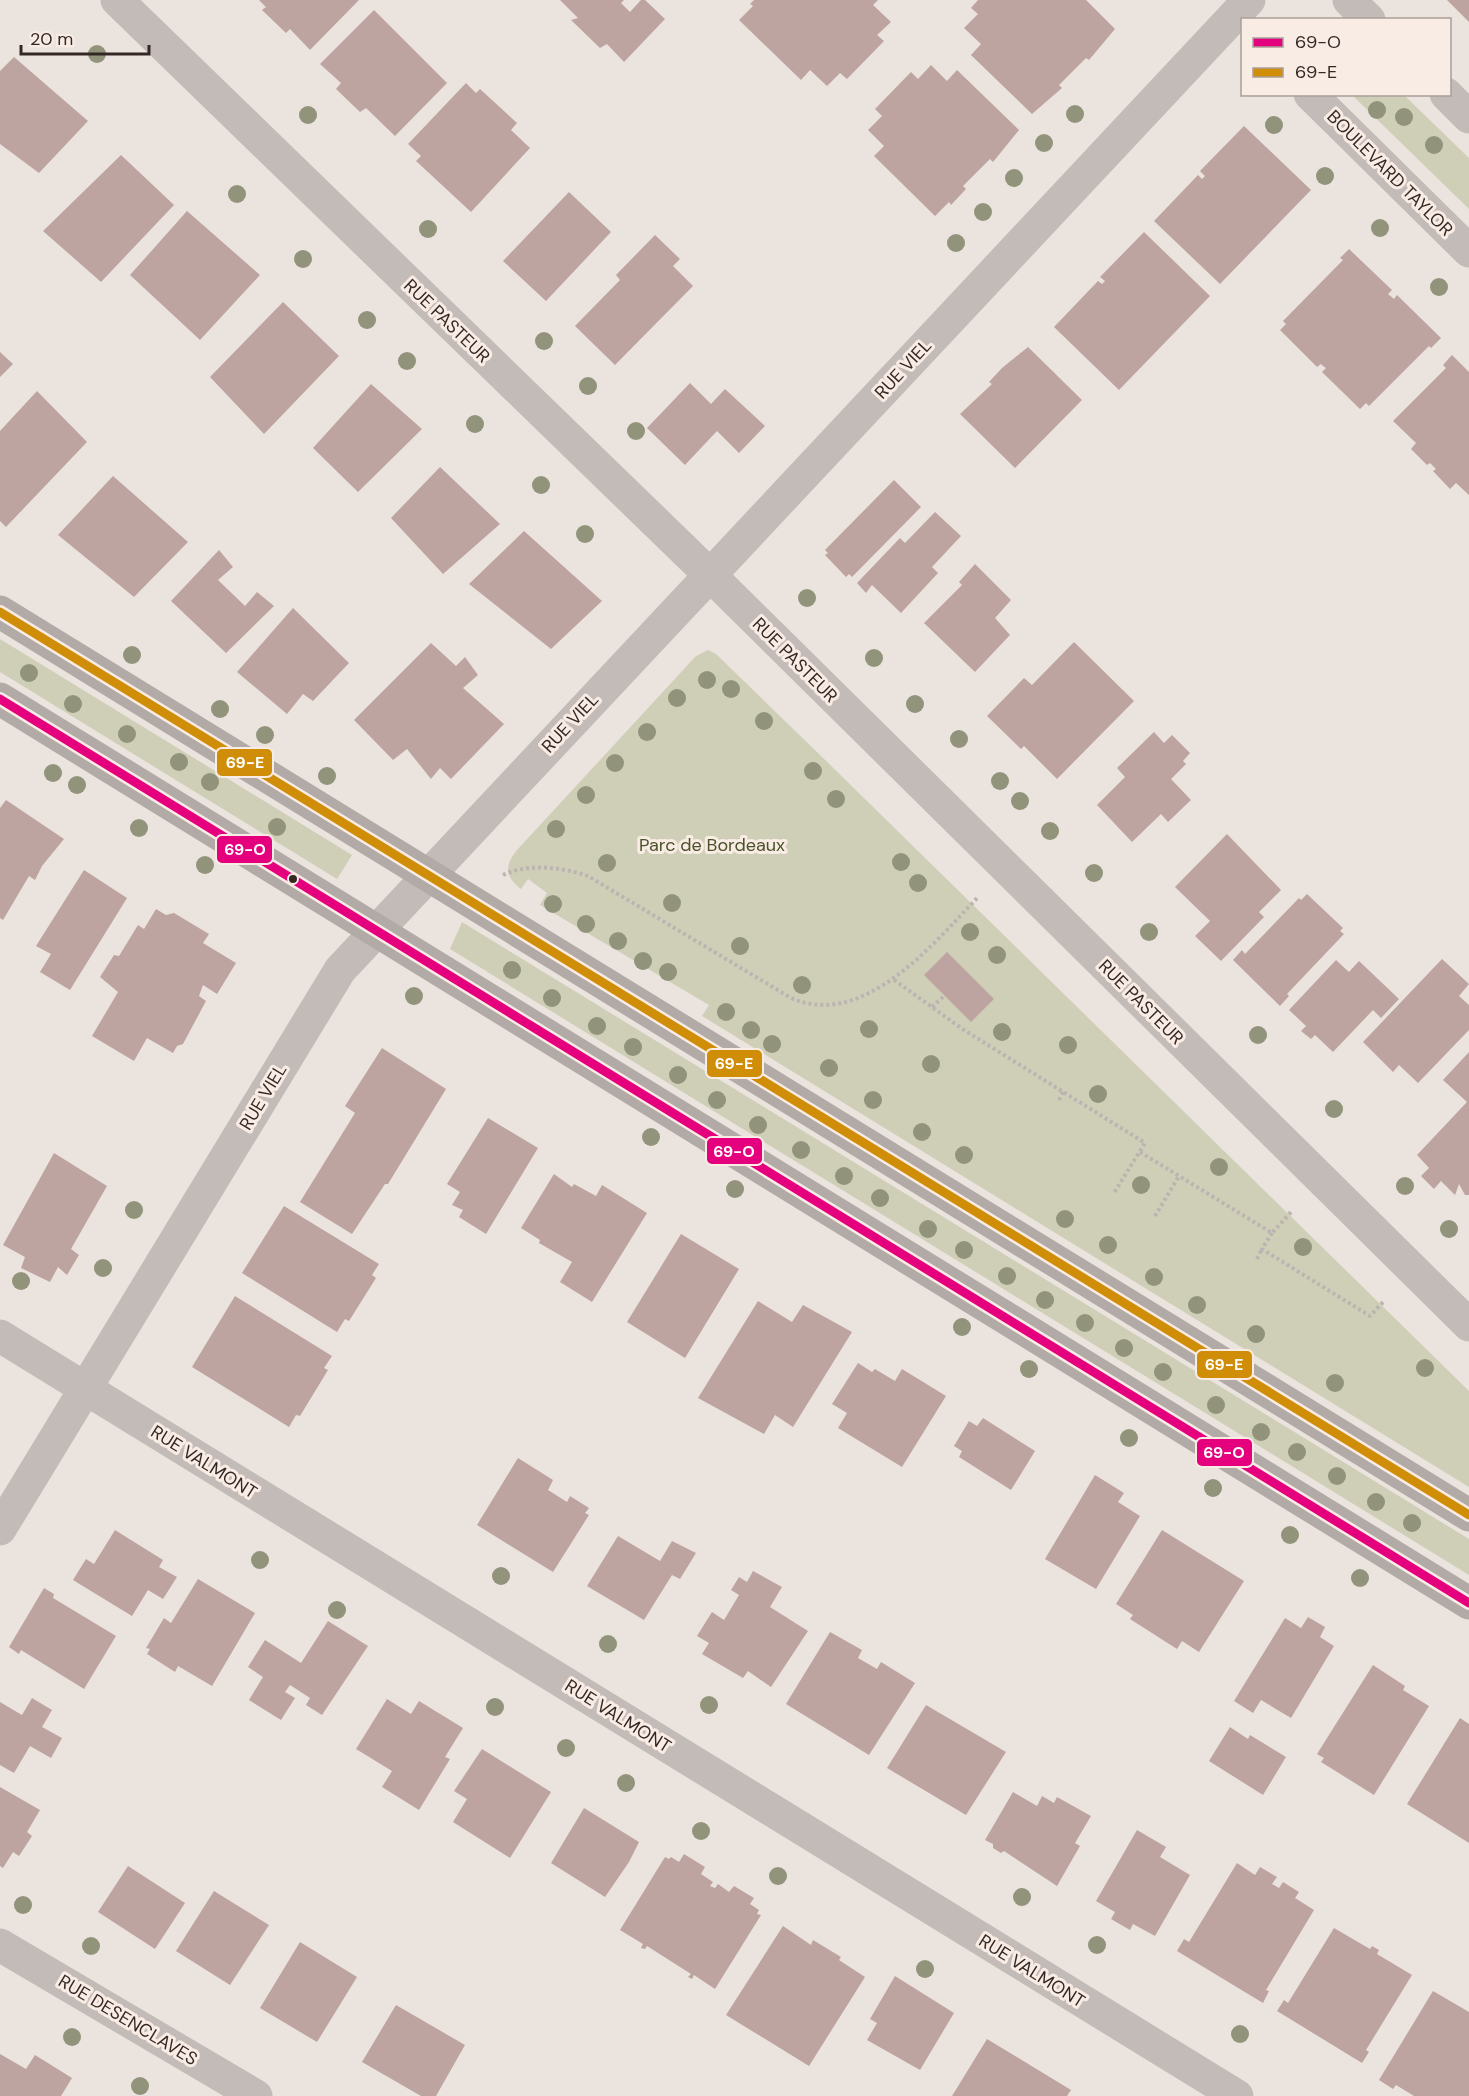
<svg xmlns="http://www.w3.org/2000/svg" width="1469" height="2096" viewBox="0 0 1469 2096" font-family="'DM Sans',sans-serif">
	<rect width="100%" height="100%" fill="#ebe3de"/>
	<path fill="#cfcfb8" d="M1352,95H1404L1469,158V209Z
		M0,639L352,855L337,879L0,672Z
		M708,650L716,654L818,753L1469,1391V1487L702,1016L709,1005L540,905L547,893L528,879L521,889C505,877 504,866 517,850L696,656Z
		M462,922L1469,1539V1575L450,949Z"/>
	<path fill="#bea4a0" d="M259,0H359L310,50L290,29L286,33L262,10L266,7Z
		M560,0H624L621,3L630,12L641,0H645L665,19L624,62L607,44L600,48L571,20L578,18Z
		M754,0H878L873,5L891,22L877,35L884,41L847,79L840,73L827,86L810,70L801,80L739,20L753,6L750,4Z
		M978,0H1086L1115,29L1089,60L1086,58L1059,85L1062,88L1032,114L971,55L981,44L964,28L978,14L971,8Z
		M1447,0H1469V22Z
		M374,10L447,83L395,136L366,108L360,112L336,89L341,83L320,64Z
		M14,57L88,121L39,173L0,144V71Z
		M931,65L947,81L957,70L1019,130L993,162L990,159L963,186L966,189L951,205L949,202L935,216L874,156L884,146L868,130L882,116L875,109L911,72L918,79Z
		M466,83L476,93L480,89L517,123L511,130L530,148L471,212L416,161L421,156L408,144Z
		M1244,126L1311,190L1220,284L1154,221L1198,175L1202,179L1205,176L1200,171Z
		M121,155L174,205L101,282L43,231Z
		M569,192L611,232L546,301L503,261Z
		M187,211L260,275L200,340L130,275Z
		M1144,232L1210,296L1119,390L1054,327L1098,281L1102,284L1105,281L1100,277Z
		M655,235L680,259L673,266L693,286L615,365L575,326L620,280L616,275Z
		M1349,249L1392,290L1388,294L1394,299L1397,295L1441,338L1431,348L1429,346L1369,406L1366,403L1360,409L1322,372L1326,368L1323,366L1321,364L1317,367L1280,330L1286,324L1283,321L1343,260L1340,258Z
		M283,302L339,356L264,434L210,377Z
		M1028,347L1082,400L1015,468L960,414L992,384L989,382L1002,368Z
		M0,352L13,364L0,377Z
		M1452,355L1469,372V495L1456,483L1450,489L1433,471L1436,469L1430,463L1427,465L1411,449L1416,443L1393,421L1446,368L1443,365Z
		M690,383L711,404L725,389L765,426L739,453L717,431L685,465L647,428Z
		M371,384L422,429L358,492L313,448Z
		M37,391L87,442L6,527L0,521V431Z
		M440,467L500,524L443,574L391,518Z
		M113,476L188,542L134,597L58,535Z
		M894,480L921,507L852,577L849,574L846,577L825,555L828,553L825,550Z
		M935,512L961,536L932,567L938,573L901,613L872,585L866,593L857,583L900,538L905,543Z
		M524,531L602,601L551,649L469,584Z
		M219,550L233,567L218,580L245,606L257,592L274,606L226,653L171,601Z
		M975,564L1011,600L995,618L1010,635L975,672L924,623L962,585L959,582Z
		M293,608L349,663L313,701L303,694L287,714L237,672Z
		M1074,642L1134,701L1057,779L1024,746L1021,749L987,716L1024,678L1032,685Z
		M431,643L456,666L465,657L478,675L463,688L504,724L451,779L440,768L431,779L407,749L393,760L354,720Z
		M1154,732L1164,743L1172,735L1190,753L1183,761L1186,764L1171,779L1191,800L1168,822L1161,814L1132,842L1097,805L1125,777L1117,768Z
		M6,800L64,839L42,866L35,880L29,876L3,920L0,918V808Z
		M1227,834L1281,890L1259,912L1264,917L1221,961L1195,936L1210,921L1175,887Z
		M84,870L127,898L70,990L40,972L51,954L36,946Z
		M1307,894L1343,928L1340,931L1344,934L1287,994L1289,996L1280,1006L1233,960L1242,950L1245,954L1299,898L1301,900Z
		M156,909L166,915L174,913L209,934L203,943L236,963L217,994L203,985L199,996L206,1001L183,1044L177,1046L173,1053L147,1038L134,1061L92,1036L118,992L100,977L114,955L119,956L138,925L144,929Z
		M947,952L994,999L971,1022L924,975Z
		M1442,959L1469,984L1459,996L1469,1005V1030L1418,1083L1399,1065L1393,1072L1363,1042Z
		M1336,960L1349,972L1359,961L1399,999L1381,1018L1373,1010L1333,1052L1315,1035L1311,1039L1301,1031L1306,1026L1289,1010Z
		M382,1048L446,1089L388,1184H385L352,1234L300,1202L355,1113L345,1106Z
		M1469,1052V1195H1465L1459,1184L1455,1195L1441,1181L1434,1189L1421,1176L1429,1168L1417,1155L1467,1102L1443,1080Z
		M488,1118L538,1148L486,1234L459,1217L463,1210L452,1205L460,1192L447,1184Z
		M54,1153L107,1186L71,1249L79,1255L67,1275L58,1267L50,1282L21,1268L25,1257L3,1245Z
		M554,1174L572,1187L574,1184L596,1196L602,1185L647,1213L592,1302L560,1282L572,1262L539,1243L540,1240L521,1228Z
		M284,1206L379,1264L372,1275L376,1278L349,1321L345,1319L337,1332L242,1273Z
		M681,1234L739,1269L685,1358L627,1322Z
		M235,1296L332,1356L324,1368L328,1370L300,1416L296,1415L289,1427L192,1367Z
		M758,1301L792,1322L803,1305L852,1332L793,1427L775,1415L764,1434L698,1398Z
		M858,1363L872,1372L875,1369L895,1381L902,1369L946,1396L902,1467L838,1428L847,1413L832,1404Z
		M983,1418L1035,1451L1011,1490L959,1457L962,1451L954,1446L969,1421L977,1426Z
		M518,1458L553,1480L548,1490L567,1502L570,1496L589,1508L585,1513L589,1515L553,1572L477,1525Z
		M1095,1475L1124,1493L1118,1502L1140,1516L1096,1589L1045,1559Z
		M115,1530L163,1560L159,1567L177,1577L163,1599L148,1590L132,1616L73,1580L86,1559L94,1564Z
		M1162,1530L1244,1581L1199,1652L1182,1641L1177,1649L1130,1619L1133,1615L1116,1604Z
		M618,1536L660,1561L672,1541L696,1553L680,1579L672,1575L644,1620L587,1586Z
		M753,1571L782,1587L770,1607L808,1631L771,1687L748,1671L743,1678L702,1654L709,1643L697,1636L712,1612L724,1620L739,1595L731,1590L739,1577L747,1582Z
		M198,1579L255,1613L212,1686L178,1666L175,1672L147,1654L150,1649L146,1648L164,1618L171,1623Z
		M44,1588L54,1594L53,1598L116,1636L84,1689L21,1650L19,1654L9,1647Z
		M1308,1617L1325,1627L1320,1637L1334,1646L1291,1718L1261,1700L1253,1713L1234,1701L1285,1618L1301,1628Z
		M328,1621L368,1646L322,1715L306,1705L310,1698L290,1685L285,1692L295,1698L281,1720L249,1700L263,1677L248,1667L265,1640L301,1663Z
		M830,1632L862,1650L858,1658L877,1669L881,1662L915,1683L869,1755L786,1704Z
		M1373,1665L1405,1686L1403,1690L1429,1706L1374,1795L1321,1762L1324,1758L1317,1754Z
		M32,1698L52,1710L42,1727L62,1738L51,1758L30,1746L14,1773L0,1765V1702L22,1715Z
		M387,1699L411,1714L419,1701L463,1728L445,1757L450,1759L419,1810L382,1787L392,1771L356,1749Z
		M926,1705L1006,1752L966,1815L887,1768Z
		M1460,1718L1469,1724V1843L1407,1804Z
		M1230,1727L1248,1739L1250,1735L1286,1757L1263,1795L1209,1761Z
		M482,1749L551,1792L510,1858L453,1822L467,1799L454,1791Z
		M0,1787L40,1810L27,1832L32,1836L19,1856L13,1852L3,1868L0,1866Z
		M1013,1792L1037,1806L1042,1796L1054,1803L1057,1797L1091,1816L1075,1843L1080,1846L1057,1886L1004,1851L1001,1853L993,1848V1844L985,1840Z
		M584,1808L639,1842L629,1862L605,1897L551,1863Z
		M1137,1830L1166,1847L1160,1857L1190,1875L1155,1936L1133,1924L1130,1930L1111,1919L1115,1912L1096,1901Z
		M684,1854L705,1867L701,1874L713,1882L710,1886L715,1888L718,1884L729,1892L734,1886L754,1898L750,1904L759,1910L757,1914L761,1915L715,1989L694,1975L692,1979L688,1977L691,1974L647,1946L645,1949L641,1948L643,1944L620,1930L665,1857L669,1859L671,1857L679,1862Z
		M1237,1863L1255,1875L1260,1867L1277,1877L1272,1884L1279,1888L1283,1882L1299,1892L1295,1898L1314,1910L1266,1990L1269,1991L1263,2003L1177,1951L1184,1939L1189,1942Z
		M128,1866L185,1903L155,1949L98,1912Z
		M214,1891L269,1925L230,1985L176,1951Z
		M783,1926L811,1945L813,1940L841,1957L839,1960L865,1977L809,2066L726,2015Z
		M1334,1928L1370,1949L1372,1946L1379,1950L1377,1954L1412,1975L1366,2050L1369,2052L1362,2063L1277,2011L1284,2000L1288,2003Z
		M300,1942L357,1977L317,2042L260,2008Z
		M895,1976L954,2013L920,2070L867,2040L877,2023L870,2019Z
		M1433,1991L1469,2012V2096H1414L1396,2085L1393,2089L1379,2080Z
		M396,2005L465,2045L436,2096H421L362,2062Z
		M987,2039L1071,2090L1067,2096H952Z
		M0,2054L26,2069L35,2055L72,2078L61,2096H0Z"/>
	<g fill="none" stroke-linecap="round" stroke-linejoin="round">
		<path stroke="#bcb4b0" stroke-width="4" stroke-dasharray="3 3" stroke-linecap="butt" d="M503,875C529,863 561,867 588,876L791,998C864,1030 934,943 979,896
			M894,980L964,1030L1145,1143L1114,1193
			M932,1007L944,996
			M1059,1100L1063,1092
			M1140,1152L1272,1233L1292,1211
			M1155,1216L1179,1176
			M1272,1233L1262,1249L1370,1316L1384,1301
			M1257,1259L1262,1249"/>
		<path stroke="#c3bbb7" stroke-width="33" d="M117,0L710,575L1469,1325
			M1349,0L1369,20
			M1310,94L1469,251
			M1446,94L1469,117
			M0,1336L1237,2096
			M0,1529L340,970L1249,0
			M0,1945L256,2096"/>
		<path stroke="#b2aaa6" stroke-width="33" d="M0,612L1469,1515
			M0,699L1469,1603"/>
		<defs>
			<path id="bus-1" d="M0,699L1469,1603"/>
			<path id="bus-2" d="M0,612L1469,1515"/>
		</defs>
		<use href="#bus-1" stroke="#f9ece4" stroke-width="14"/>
		<use href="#bus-2" stroke="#f9ece4" stroke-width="14"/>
		<use href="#bus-1" stroke="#e5007d" stroke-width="9"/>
		<use href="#bus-2" stroke="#d08d08" stroke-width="9"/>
	</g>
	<g fill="#92937b">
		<circle cx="97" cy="54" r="9"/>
		<circle cx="1377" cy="110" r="9"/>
		<circle cx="1075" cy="114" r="9"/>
		<circle cx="308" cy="115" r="9"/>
		<circle cx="1404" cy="117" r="9"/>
		<circle cx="1274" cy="125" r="9"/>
		<circle cx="1044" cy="143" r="9"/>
		<circle cx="1434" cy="145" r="9"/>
		<circle cx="1325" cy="176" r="9"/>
		<circle cx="1014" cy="178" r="9"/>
		<circle cx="237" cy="194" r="9"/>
		<circle cx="983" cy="212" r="9"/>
		<circle cx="1380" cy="228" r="9"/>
		<circle cx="428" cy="229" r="9"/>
		<circle cx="956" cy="243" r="9"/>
		<circle cx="303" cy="259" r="9"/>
		<circle cx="1439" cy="287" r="9"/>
		<circle cx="367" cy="320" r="9"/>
		<circle cx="544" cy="341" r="9"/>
		<circle cx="407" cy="361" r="9"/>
		<circle cx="588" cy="386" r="9"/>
		<circle cx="475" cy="424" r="9"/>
		<circle cx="636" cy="431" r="9"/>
		<circle cx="541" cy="485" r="9"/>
		<circle cx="585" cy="534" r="9"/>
		<circle cx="807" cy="598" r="9"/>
		<circle cx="132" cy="655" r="9"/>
		<circle cx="874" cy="658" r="9"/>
		<circle cx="29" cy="673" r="9"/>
		<circle cx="707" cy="680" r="9"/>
		<circle cx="731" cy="689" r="9"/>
		<circle cx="677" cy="698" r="9"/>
		<circle cx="73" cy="704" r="9"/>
		<circle cx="915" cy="704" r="9"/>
		<circle cx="220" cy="709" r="9"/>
		<circle cx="764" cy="721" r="9"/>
		<circle cx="647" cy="732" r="9"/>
		<circle cx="127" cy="734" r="9"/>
		<circle cx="265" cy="735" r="9"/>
		<circle cx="959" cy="739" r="9"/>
		<circle cx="179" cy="762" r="9"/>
		<circle cx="615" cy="763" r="9"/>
		<circle cx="813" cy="771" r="9"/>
		<circle cx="53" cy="773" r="9"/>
		<circle cx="327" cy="776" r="9"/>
		<circle cx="1000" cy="781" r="9"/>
		<circle cx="210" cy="782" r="9"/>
		<circle cx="77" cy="785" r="9"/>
		<circle cx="586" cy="795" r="9"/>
		<circle cx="836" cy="799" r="9"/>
		<circle cx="1020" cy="801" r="9"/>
		<circle cx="277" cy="827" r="9"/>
		<circle cx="139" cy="828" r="9"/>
		<circle cx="556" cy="829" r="9"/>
		<circle cx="1050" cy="831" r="9"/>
		<circle cx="901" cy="862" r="9"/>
		<circle cx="607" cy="863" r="9"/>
		<circle cx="205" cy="865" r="9"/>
		<circle cx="1094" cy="873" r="9"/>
		<circle cx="918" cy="883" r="9"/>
		<circle cx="672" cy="903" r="9"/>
		<circle cx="553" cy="904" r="9"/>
		<circle cx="586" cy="924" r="9"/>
		<circle cx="970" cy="932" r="9"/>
		<circle cx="1149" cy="932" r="9"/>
		<circle cx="618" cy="941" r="9"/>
		<circle cx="740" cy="946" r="9"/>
		<circle cx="997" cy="955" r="9"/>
		<circle cx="643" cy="961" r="9"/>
		<circle cx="512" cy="970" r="9"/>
		<circle cx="668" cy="972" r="9"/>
		<circle cx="802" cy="985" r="9"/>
		<circle cx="414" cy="996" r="9"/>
		<circle cx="552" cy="998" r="9"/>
		<circle cx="726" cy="1012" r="9"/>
		<circle cx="597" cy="1026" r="9"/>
		<circle cx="869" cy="1029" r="9"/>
		<circle cx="751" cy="1030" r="9"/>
		<circle cx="1002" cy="1032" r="9"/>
		<circle cx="1258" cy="1035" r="9"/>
		<circle cx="772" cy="1044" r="9"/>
		<circle cx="1068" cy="1045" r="9"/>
		<circle cx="633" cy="1047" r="9"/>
		<circle cx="931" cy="1064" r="9"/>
		<circle cx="829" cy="1068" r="9"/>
		<circle cx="678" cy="1075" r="9"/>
		<circle cx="1098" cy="1094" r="9"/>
		<circle cx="717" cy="1100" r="9"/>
		<circle cx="873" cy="1100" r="9"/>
		<circle cx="1334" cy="1109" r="9"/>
		<circle cx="758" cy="1125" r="9"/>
		<circle cx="922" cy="1132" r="9"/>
		<circle cx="651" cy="1137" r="9"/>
		<circle cx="801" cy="1150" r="9"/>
		<circle cx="964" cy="1155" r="9"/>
		<circle cx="1219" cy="1167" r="9"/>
		<circle cx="844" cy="1176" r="9"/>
		<circle cx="1141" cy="1185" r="9"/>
		<circle cx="1405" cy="1186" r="9"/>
		<circle cx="735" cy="1189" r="9"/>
		<circle cx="880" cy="1198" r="9"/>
		<circle cx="134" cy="1210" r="9"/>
		<circle cx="1065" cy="1219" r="9"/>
		<circle cx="928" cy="1229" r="9"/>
		<circle cx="1449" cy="1229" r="9"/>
		<circle cx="1108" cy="1245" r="9"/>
		<circle cx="1303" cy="1247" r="9"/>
		<circle cx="964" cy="1250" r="9"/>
		<circle cx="103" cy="1268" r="9"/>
		<circle cx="1007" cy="1276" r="9"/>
		<circle cx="1154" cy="1277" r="9"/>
		<circle cx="21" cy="1281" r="9"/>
		<circle cx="1045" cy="1300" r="9"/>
		<circle cx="1197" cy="1305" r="9"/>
		<circle cx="1085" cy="1323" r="9"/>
		<circle cx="962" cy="1327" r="9"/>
		<circle cx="1256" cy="1334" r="9"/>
		<circle cx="1124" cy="1348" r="9"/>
		<circle cx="1425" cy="1368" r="9"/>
		<circle cx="1029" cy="1369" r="9"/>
		<circle cx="1163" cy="1372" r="9"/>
		<circle cx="1335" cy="1383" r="9"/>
		<circle cx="1216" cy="1405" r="9"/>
		<circle cx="1261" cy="1432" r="9"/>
		<circle cx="1129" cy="1438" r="9"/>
		<circle cx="1297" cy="1452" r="9"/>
		<circle cx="1337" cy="1476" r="9"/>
		<circle cx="1213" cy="1488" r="9"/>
		<circle cx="1376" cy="1502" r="9"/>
		<circle cx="1412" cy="1523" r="9"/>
		<circle cx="1290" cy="1535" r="9"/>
		<circle cx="260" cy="1560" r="9"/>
		<circle cx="501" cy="1576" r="9"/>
		<circle cx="1360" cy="1578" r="9"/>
		<circle cx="337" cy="1610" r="9"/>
		<circle cx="608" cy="1644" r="9"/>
		<circle cx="709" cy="1705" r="9"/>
		<circle cx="495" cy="1707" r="9"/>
		<circle cx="566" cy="1748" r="9"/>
		<circle cx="626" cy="1783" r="9"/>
		<circle cx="701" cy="1831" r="9"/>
		<circle cx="778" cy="1876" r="9"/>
		<circle cx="1022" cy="1897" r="9"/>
		<circle cx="23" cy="1905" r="9"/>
		<circle cx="1097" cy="1945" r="9"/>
		<circle cx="91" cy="1946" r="9"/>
		<circle cx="925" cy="1969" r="9"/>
		<circle cx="1240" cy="2034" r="9"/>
		<circle cx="72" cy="2037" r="9"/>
		<circle cx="140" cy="2086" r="9"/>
	</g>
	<circle fill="#342826" stroke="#f9ece4" stroke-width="2" cx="293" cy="879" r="5"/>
	<g text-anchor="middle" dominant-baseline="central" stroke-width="6" stroke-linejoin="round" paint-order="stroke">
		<g font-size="18" fill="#342826" stroke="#f9ece4">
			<text transform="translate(1390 173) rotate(45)">BOULEVARD TAYLOR</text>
			<text transform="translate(447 321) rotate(44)">RUE PASTEUR</text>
			<text transform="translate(903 369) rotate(-47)">RUE VIEL</text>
			<text transform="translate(795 660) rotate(45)">RUE PASTEUR</text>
			<text transform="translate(570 723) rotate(-47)">RUE VIEL</text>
			<text transform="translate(1141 1002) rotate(45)">RUE PASTEUR</text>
			<text transform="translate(263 1097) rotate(-59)">RUE VIEL</text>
			<text transform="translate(204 1462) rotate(32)">RUE VALMONT</text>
			<text transform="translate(618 1716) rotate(32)">RUE VALMONT</text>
			<text transform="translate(1032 1971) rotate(32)">RUE VALMONT</text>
			<text transform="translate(128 2020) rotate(31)">RUE DESENCLAVES</text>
		</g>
		<g font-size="18" fill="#49522a" stroke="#f9ece4">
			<text x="712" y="845">Parc de Bordeaux</text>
		</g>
	</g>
	<g stroke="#f9ece4" stroke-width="2">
		<rect x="216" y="748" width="57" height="29" rx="6" fill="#d08d08"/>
		<rect x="216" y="835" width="57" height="29" rx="6" fill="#e5007d"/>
		<rect x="706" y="1049" width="57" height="29" rx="6" fill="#d08d08"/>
		<rect x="706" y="1137" width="57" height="28" rx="6" fill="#e5007d"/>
		<rect x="1196" y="1350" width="57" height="29" rx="6" fill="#d08d08"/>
		<rect x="1196" y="1438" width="57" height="29" rx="6" fill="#e5007d"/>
	</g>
	<g font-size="16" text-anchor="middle" font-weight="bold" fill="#fff">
		<text x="245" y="768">69-E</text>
		<text x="245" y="855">69-O</text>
		<text x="734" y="1069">69-E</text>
		<text x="734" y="1157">69-O</text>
		<text x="1224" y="1370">69-E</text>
		<text x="1224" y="1458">69-O</text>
	</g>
	<rect x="1241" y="18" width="210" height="78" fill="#f9ece4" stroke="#aa9e98" stroke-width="1.5"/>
	<rect x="1253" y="38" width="30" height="9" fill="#e5007d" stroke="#aa9e98" stroke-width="1.5"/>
	<text x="1295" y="48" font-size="18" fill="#342826">69-O</text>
	<rect x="1253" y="68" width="30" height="9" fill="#d08d08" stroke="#aa9e98" stroke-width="1.5"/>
	<text x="1295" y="78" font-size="18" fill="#342826">69-E</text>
	<path d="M21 45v9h128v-9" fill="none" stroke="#342826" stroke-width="3"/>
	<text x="30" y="45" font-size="18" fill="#342826" stroke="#f9ece4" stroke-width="4.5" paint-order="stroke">20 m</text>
</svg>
